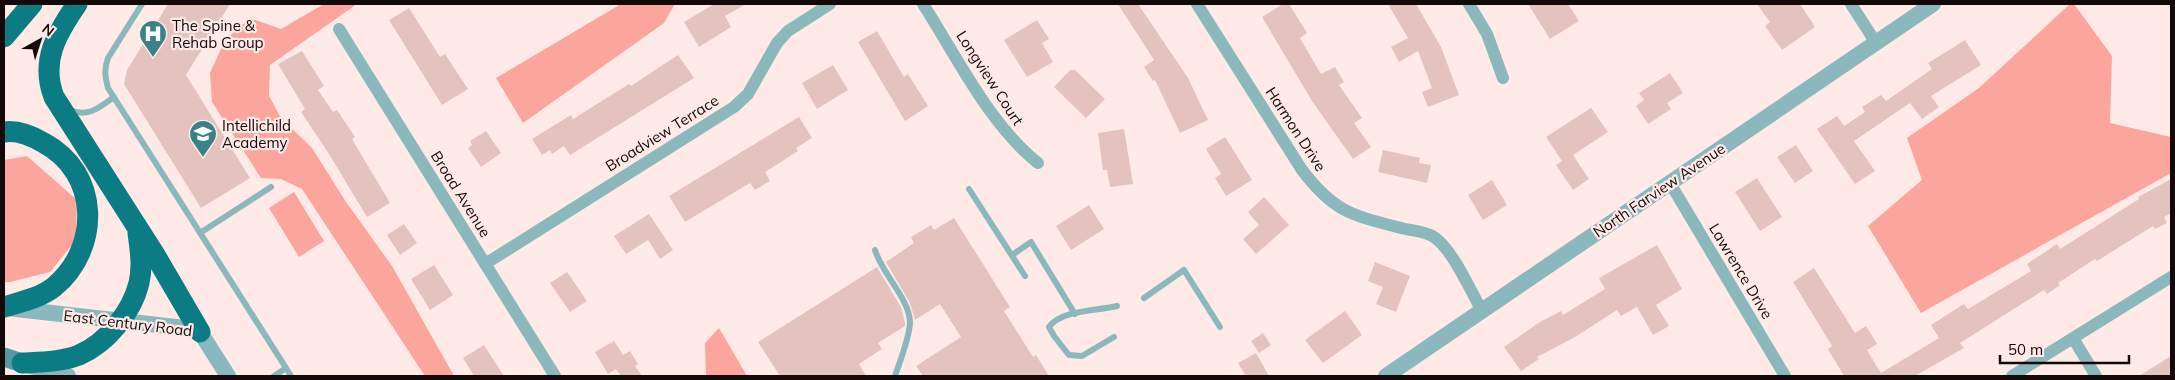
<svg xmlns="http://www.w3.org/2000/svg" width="2175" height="380" viewBox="0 0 2175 380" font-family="Mulish,sans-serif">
	<rect width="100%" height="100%" fill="#ffeae8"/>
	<path fill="#fca59d" d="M324,4H357L270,65L269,96L281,118L312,148L346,202L392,266L454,376H425L302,189L281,179L261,178L212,102L210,73L225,40L250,18L281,29Z
		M621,4H675L664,23L523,123L496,78Z
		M2070,4H2074L2112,56L2110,123L2171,137V173L1921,313L1868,226L1922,180L1907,138L1979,88Z
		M27,156L77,200L76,240L50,272L10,282H4V160Z
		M294,192L324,241L299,257L269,208Z
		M719,328L747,376H706L705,343Z"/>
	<path fill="#e4c3bf" d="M168,4H230L186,75L250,178L201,208L124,84L127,70Z
		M714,4H746L725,16L731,27L699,47L684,22Z
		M1118,4H1138L1188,78L1208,120L1180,133L1155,80L1153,81L1144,67L1154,60Z
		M1283,4H1289L1307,33L1300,38L1321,74L1335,67L1344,82L1339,85L1362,118L1354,123L1371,147L1353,159L1312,101L1262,17Z
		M1388,4H1416L1441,47L1459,95L1428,107L1422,92L1432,88L1418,51L1399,62L1391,47L1408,38Z
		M1528,4H1568L1579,21L1550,39Z
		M1757,4H1800L1815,27L1782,50L1765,26L1770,22Z
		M409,8L440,57L445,54L468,89L442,105L389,20Z
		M1037,20L1049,39L1042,43L1053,62L1027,77L1004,40Z
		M877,31L904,77L908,74L928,106L905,121L858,42Z
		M1965,40L1981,65L1931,96L1939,107L1922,119L1910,103L1854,141L1875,171L1855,184L1817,129L1837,116L1844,126L1865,112L1862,107L1881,95L1886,101L1932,69L1928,63Z
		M302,51L324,86L318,90L333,112L337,110L355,137L352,139L390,203L367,217L329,154L301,112L305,109L278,64Z
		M678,55L694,78L570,155L564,146L552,154L550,150L542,155L532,139L571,115L573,119L629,84L631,86Z
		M833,65L848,90L817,109L802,83Z
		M1070,70H1075L1105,99L1086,118L1054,87Z
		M1670,73L1683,93L1667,103L1671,109L1648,124L1636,106L1644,100L1639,93Z
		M1591,108L1608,132L1573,155L1589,179L1573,190L1556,165L1562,161L1546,137Z
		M799,117L812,138L796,148L798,151L765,172L770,181L755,190L750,183L685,222L669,196Z
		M1124,129L1133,184L1110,187L1107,170H1103L1098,133Z
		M486,131L501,153L481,167L468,148L472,145L470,141Z
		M1225,137L1252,180L1226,196L1215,178L1221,174L1206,149Z
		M1796,145L1813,171L1795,183L1777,157Z
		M1383,150L1420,158L1419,163L1431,165L1427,183L1378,172Z
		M1757,178L1782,217L1760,231L1735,192Z
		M2171,179V213L2164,217L2167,223L2155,229L2153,226L2097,261L2095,259L2058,283L2060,285L2047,294L2044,290L1960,343L1964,348L1915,376H1844L1828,349L1832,346L1793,282L1814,268L1855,333L1866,326L1877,344L1867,350L1881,373L1939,338L1931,325L1964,304L1968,309L2031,271L2027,264L2057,244L2060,249L2139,199L2138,197Z
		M1492,180L1507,205L1483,220L1468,195Z
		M1264,197L1289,225L1256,254L1243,239L1259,225L1248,212Z
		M1089,205L1104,229L1071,250L1056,226Z
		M649,214L673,250L660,259L648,240L626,254L614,236Z
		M954,218L1010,307L1004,311L1033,357L1036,355L1049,376H923L916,366L961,337L940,304L915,320L910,303L886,262L914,243L911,237L931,225L934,230Z
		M404,224L417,243L400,255L387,235Z
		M1657,245L1682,289L1656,305L1669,326L1653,335L1637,307L1621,316L1617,310L1575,337L1537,357L1539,359L1521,371L1504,347L1540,322L1561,311L1563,315L1605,289L1599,278Z
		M1375,262L1410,276L1396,312L1376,304L1383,287L1368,281Z
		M434,265L453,295L430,310L411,279Z
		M877,267L901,307L905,323V326L878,343L882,349L859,364L866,376H780L758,342Z
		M567,272L587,301L570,312L550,283Z
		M1345,311L1362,335L1323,363L1305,340Z
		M1263,333L1271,345L1259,353L1251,341Z
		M614,341L623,355L630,351L638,364L635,366L642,376H621L616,369L608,374L595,352Z
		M484,345L504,376H474L463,358Z
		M1256,353L1269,376H1246L1238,363Z
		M2171,356V376H2139Z"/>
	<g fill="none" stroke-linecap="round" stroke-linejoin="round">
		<path stroke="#8ab8bc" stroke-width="6" d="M142,4L108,58C104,69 105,77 108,88L286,368
			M70,110C88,118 100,107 114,97
			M969,189L1025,276
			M200,233L271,187
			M875,250C882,274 910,299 910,323C909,339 900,361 895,376
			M1012,255L1031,242L1075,314
			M1144,298L1184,270L1220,327
			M1114,337L1082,356L1069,355L1054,336L1049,327C1061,310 1097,311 1117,306
			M274,376L286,368L291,376"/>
		<path stroke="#8ab8bc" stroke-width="12" d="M923,4C957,57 989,124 1038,163
			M1197,4L1302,170C1334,212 1351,215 1401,228C1412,231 1423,230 1434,237C1453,250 1470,290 1482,311
			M1469,4L1487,34L1503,78
			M1851,4L1876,43
			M339,29L555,376
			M1670,183L1785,376
			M485,264L734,107L748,94L777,43L788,31L830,4
			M2073,338L2096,376
			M2012,376L2171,277"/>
		<path stroke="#8ab8bc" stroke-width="16" d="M7,308L185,328L200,332L228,376
			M31,366L68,376
			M1386,376L1933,4"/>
		<path stroke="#539ba2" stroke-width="19" d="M4,357L22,363"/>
		<path stroke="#0c7c84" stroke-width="21" d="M77,4C57,33 40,61 54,97L155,255L200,332
			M4,37L32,4
			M4,132C17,130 32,136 44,143C100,173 101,248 54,287C40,298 20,302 4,307
			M22,363C41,362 61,362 79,355C107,343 132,312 139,283C143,266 140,249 138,233"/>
	</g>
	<defs>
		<symbol id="hospital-pin" viewBox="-11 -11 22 30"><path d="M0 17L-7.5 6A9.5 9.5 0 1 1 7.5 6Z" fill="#3a8288" stroke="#ffeae8"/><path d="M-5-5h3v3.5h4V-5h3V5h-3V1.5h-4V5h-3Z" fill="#fff"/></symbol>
		<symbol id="school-pin" viewBox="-11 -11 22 30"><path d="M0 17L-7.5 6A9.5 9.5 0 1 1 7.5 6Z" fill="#3a8288" stroke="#ffeae8"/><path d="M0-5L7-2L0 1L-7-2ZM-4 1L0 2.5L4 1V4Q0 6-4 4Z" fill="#fff"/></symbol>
	</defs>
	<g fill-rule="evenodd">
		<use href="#hospital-pin" x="137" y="18" width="32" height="43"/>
		<use href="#school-pin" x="187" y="118" width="32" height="43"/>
	</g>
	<g text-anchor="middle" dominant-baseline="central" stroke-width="4.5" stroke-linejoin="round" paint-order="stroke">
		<g font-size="15" fill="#130908" stroke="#ffeae8" text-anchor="start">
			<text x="172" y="25">The Spine &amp;<tspan x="172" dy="17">Rehab Group</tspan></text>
			<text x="222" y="125">Intellichild<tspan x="222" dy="17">Academy</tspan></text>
		</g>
		<g font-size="15" fill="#130908" stroke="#ffeae8">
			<text transform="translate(990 78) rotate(57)">Longview Court</text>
			<text transform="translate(1296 129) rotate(57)">Harmon Drive</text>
			<text transform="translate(662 133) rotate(-32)">Broadview Terrace</text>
			<text transform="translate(1659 190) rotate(-34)">North Farview Avenue</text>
			<text transform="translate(461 194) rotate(58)">Broad Avenue</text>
			<text transform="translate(1741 271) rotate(59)">Lawrence Drive</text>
			<text transform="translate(128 323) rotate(7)">East Century Road</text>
		</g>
	</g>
	<rect width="2175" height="380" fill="none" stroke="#130908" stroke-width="10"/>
	<g transform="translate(40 40) rotate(39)" stroke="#ffeae8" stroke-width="4" paint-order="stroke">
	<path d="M0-4L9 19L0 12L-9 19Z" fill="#130908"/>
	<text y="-8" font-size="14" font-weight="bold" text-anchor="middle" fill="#130908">N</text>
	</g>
	<path d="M2000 355v8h129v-8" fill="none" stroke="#130908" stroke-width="2.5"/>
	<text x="2008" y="355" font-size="15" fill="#130908" stroke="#ffeae8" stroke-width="4" paint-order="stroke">50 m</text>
</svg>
